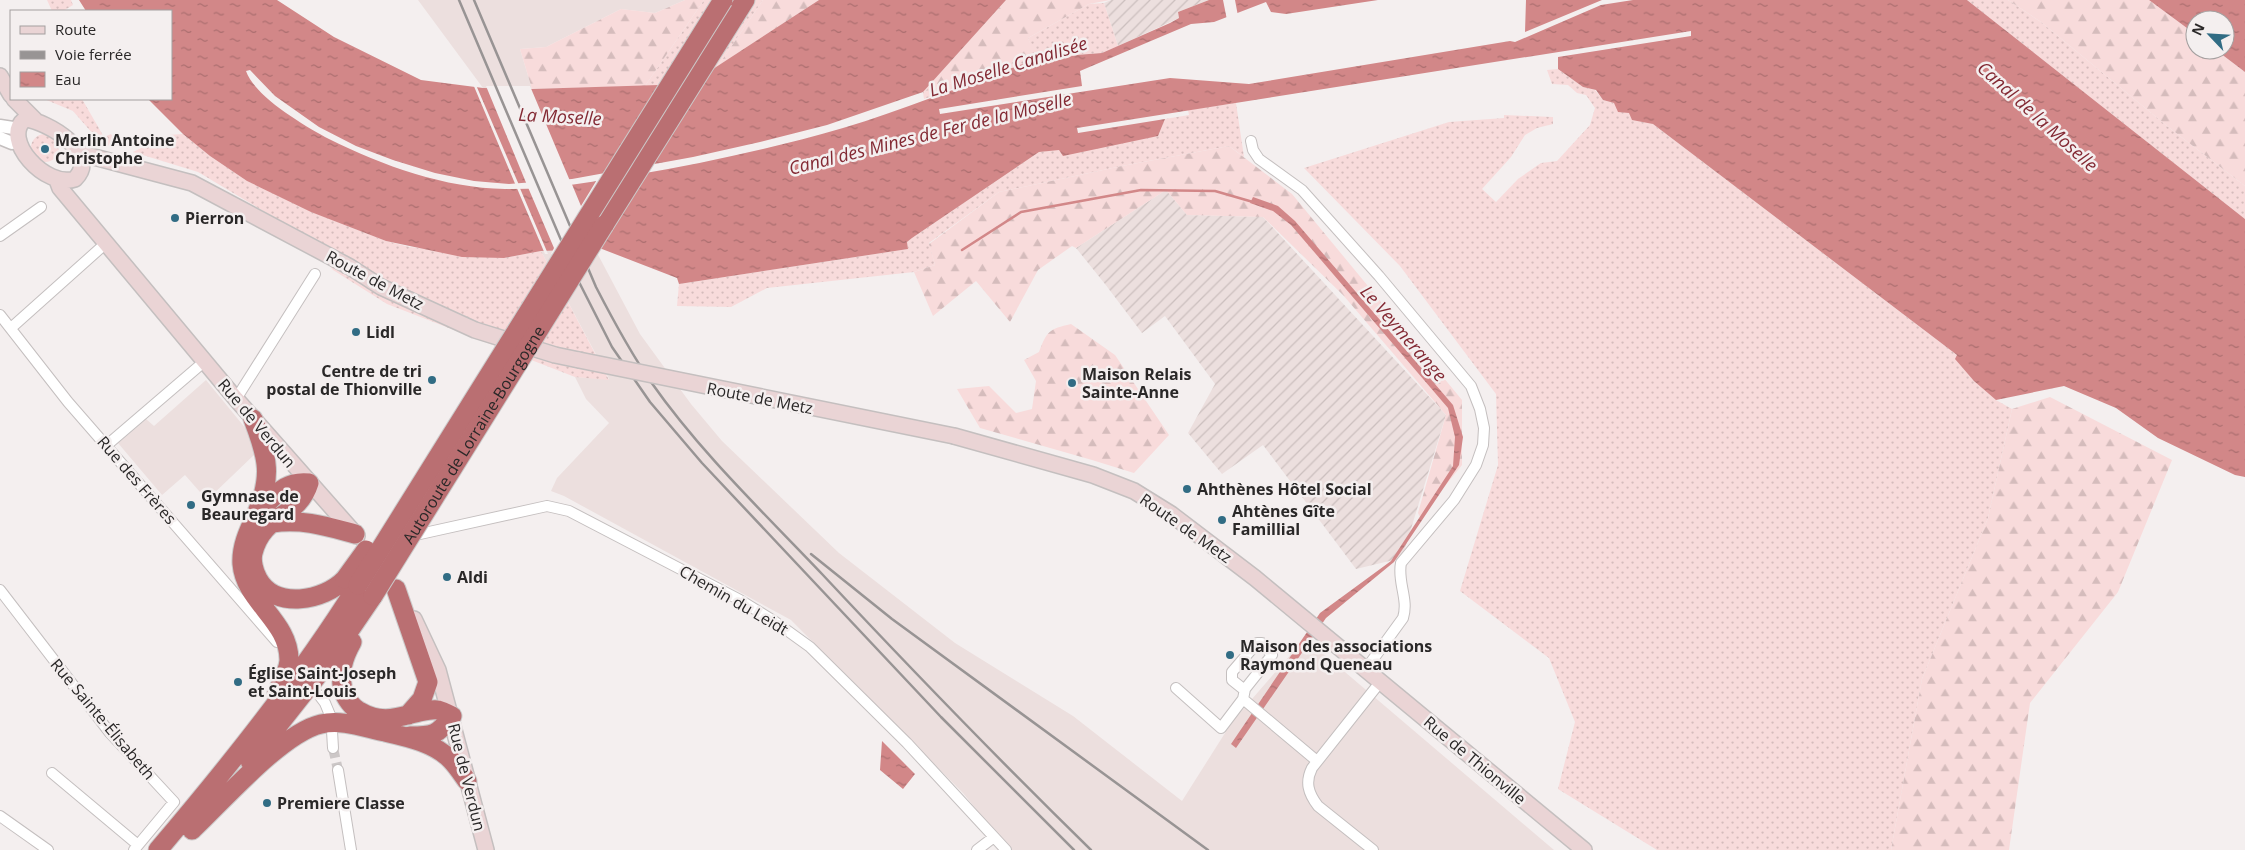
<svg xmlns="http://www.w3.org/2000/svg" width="2245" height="850" viewBox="0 0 2245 850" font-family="'Open Sans',sans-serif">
	<defs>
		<pattern id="industrial-furrows" width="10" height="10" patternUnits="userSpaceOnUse" patternTransform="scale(1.25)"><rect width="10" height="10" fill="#ecdfde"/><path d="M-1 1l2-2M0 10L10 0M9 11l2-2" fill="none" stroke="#cbbfbe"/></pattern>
		<pattern id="grass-dots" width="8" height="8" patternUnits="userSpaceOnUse" patternTransform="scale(1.25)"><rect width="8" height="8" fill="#f8dbdb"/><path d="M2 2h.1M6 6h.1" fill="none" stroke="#d5bcbc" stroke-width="1.8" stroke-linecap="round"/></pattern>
		<pattern id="forest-firs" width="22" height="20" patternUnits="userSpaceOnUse" patternTransform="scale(1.25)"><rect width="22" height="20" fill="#f8dbdb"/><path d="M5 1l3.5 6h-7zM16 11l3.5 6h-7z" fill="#d5bcbc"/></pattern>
		<pattern id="water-ripples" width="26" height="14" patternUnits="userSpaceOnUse" patternTransform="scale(1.25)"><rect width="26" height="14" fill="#d28788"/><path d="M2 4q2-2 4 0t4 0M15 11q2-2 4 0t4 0" fill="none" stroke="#ab6e6f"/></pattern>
	</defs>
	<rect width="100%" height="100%" fill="#f4efef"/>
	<path fill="#ecdfde" d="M418,0H685L655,13L621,9L546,47L520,49L532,89L483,88Z
		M595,249L640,334L691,404L722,441L839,553L955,643L1073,716L1182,801L1232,722L1305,638L1554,850H1009L963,793L791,620L564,496L551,491L557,478L609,423L586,399L575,377L609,379L541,251Z
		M206,380L251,435L259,450L207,500L185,475L162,495L118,443L146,419L154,426Z"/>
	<path fill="url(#industrial-furrows)" d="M1111,0H1209L1178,12L1179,18L1118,46L1104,3Z
		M1166,190L1187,215L1263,217L1446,415L1402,558L1356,569L1263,445L1222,474L1188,433L1215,384L1165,316L1142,333L1105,284L1076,248Z"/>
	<path fill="url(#grass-dots)" d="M47,0H71L73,5L63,11H52Z
		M704,0H763L718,66L690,84L645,86Z
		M1967,0H2008L2041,22L2167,126L2245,186V219Z
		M1104,3L1118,46L1102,53L1076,55L1036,65L1028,62L924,99L923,92L998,69L1033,52L1028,38L1089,4Z
		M1558,69L1583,87L1595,90L1603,100L1614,103L1653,124L1957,355L1996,400L2012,409L1988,518L1922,679L1891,850H1657L1558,789L1575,722L1549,658L1460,591L1498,465L1496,394L1400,266L1304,168L1449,122L1504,118V115L1553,117V124L1537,128L1525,135L1511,157L1482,189L1496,202L1518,179L1541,163L1557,161L1590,125L1595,108L1586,95L1577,93L1568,85L1552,84L1547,70Z
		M44,99H82L104,137L111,134L114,139V148L100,142L73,111Z
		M1236,103L1244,157L1229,146L1122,166L999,192L929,243L935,265L914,272L767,288L731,307L677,306L679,284L908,249L907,242L912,238L1039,152L1158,136L1165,119L1189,115L1188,110Z
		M31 148a14 14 0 1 1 28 0a14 14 0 1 1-28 0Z
		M183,134L210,156L247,181L312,212L386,241L410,247L504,258L541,251L609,380L575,377L387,304L333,270L310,239L245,200L198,172L133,152L168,135Z"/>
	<path fill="url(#forest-firs)" d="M685,0H704L645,86L532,89L520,49L546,47L621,9L655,13Z
		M763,0H819L718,66Z
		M1006,0H1110L1089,4L1028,38L1034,52L998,69L923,92Z
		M2008,0H2149L2195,34V50H2216L2245,72V186L2167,126L2041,22Z
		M1229,146L1292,194L1462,400V465L1420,517L1418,513L1446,415L1343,295L1263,217L1187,215L1166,190L1076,248L1072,246L1038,270L1010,322L976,281L933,316L914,272L935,265L929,244L999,192L1122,166Z
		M1071,324L1115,355L1169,435L1134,473L1092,460L980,428L957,389L989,386L1016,413L1032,409L1036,381L1024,360L1039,352C1047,331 1049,329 1071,324Z
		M2050,397L2172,460L2118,592L2030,703L2009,850H1891L1922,679L1988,518L2012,409Z"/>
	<path fill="url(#water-ripples)" d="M79,0H277L334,37L421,80L483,88L532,89L690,84L819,0H1006L923,92L827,125L760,142L693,157L572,179L509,184L474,181L435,173L393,160L356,146L319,127L275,96L250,70L246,71C255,97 305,126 329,139C383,166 445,188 505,189C548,190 592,182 634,175C705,163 774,148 843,128C905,109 967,84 1028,62L1036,65L1076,55L1102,53L1170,23L1179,18L1178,12L1209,0H1378L1286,14L1271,12L1266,2L1214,22L1191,24L1080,71L1082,86L939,109L940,114L1170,78L1249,84L1510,41L1515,42L1601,5L1633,0H1967L2245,219V477L2235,475L2158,438L2116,408L2064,386L1996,400L1974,381L1955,359L1957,355L1653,124L1632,120L1629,113L1618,112L1614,103L1603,100L1596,90L1583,87L1558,69V57L1691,36V31L1077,128L1078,133L1165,119L1158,136L1063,156L1059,150L1039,152L912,238L907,242L908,249L679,284L677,278L602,249L541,251L504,258L462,257L386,241L311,212L247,181L210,156L183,134L148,99H171V11H86Z
		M1526,0H1602L1525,32Z
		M2149,0H2245V72L2216,50H2225V20H2195V34Z
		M1253,197L1278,206L1295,221L1453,405L1463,437L1459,465L1394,562L1326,618L1236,748L1231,744L1320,613L1391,561L1453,466L1455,437L1448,408L1291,225L1273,211L1250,203Z
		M882,741L915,774L903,789L880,770Z"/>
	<path fill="#f4efef" d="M1223,0H1235L1238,16L1227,20Z
		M473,84L476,85L519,185L516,186Z
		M486,86H530L570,181L527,185Z
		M625,174L601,249L598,252L551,254L554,248L527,185L571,182L581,206L598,178Z
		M516,186H519L548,254H545Z"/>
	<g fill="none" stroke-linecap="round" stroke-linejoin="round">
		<path stroke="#d28788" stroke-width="2.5" d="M962,250L1021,212L1141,190L1215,191L1253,202"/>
		<path stroke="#ccc7c7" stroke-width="10" stroke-dasharray="10 5" stroke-linecap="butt" d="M333,748L338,770"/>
		<defs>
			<path id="minor" d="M1251,141L1253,150L1259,159L1302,190L1379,276L1471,386L1480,409L1484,428L1483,445L1476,465L1454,500L1401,563C1397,582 1409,599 1403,618L1366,669
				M0,236L41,207
				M0,315L68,402L277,642
				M11,328L105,244
				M236,399L315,274
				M107,445L205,361
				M411,536L547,506L569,511L740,600L774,621L810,647L907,743L1006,850
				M0,590L110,733L174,802L134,850
				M1176,688L1221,728L1243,699L1317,761
				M319,695L325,703L330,715
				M1243,699L1245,689L1272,655L1262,643H1257L1232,672V680L1242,688L1245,689
				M332,731L333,748
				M338,770L351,850
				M52,773L138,845
				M0,816L48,850
				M977,850L994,837
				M1373,850L1318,806C1308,793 1305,782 1312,768L1381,681"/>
			<path id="tertiary" d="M0,126L13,128
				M0,138L12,143"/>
			<path id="secondary" d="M0,76L11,95
				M14,99L35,120
				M25,119C47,121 101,153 75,179C46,189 0,139 25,119Z
				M79,153L192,183L350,267L381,287L475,330L555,355L579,360
				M57,180L60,188L236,399L357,536
				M954,436L1093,475L1134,491L1171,514L1255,578L1584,850
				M414,619L438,670L486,850"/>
			<path id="motorway" d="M604,225L745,0
				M253,419C268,458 273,477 255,517C248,532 241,547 242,564C245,602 290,621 289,661C288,672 281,683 277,693
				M259,511C275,496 285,480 309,483C298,519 263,513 253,553C251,561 254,572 258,579C275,610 324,601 345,579
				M272,523C304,519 325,526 355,534
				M396,589L428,682L422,699L408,715
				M352,642C343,658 339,672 343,690C345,698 353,708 359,711C381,724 396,718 419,712C424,711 432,709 438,710C442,711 448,714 452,716C438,735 433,736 410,736
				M250,761L328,662L373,596
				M192,830C223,801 282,733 321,724C342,719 365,728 385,732C407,737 435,743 451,760C457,766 462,774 467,781
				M158,850C230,765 299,679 358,585"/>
		</defs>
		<use href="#minor" stroke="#c4bfbf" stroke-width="12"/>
		<use href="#tertiary" stroke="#c4bfbf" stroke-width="15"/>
		<use href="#secondary" stroke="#c4bfbf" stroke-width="18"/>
		<use href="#motorway" stroke="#cccbcb" stroke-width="21"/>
		<use href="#minor" stroke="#fff" stroke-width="10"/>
		<use href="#tertiary" stroke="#fff" stroke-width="12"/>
		<use href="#secondary" stroke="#ead4d5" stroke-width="15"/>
		<use href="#motorway" stroke="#ba6f72" stroke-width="19"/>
		<path stroke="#989494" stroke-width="2.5" d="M459,0L578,280L612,347L650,402L702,463L941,717L1074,850
			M474,0L596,287C613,320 630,352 651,382C700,452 763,512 822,574C910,668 999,760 1091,850
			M811,554L892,619L1208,850"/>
		<defs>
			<path id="secondary-bridge" d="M579,360L954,436"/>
			<g id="motorway-bridge">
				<path d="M345,579L366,550"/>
				<path d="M358,585L723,0"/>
				<path id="s1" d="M373,596L604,225"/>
			</g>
		</defs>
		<use href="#secondary-bridge" stroke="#c4bfbf" stroke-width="18" stroke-linecap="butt"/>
		<use href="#motorway-bridge" stroke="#cccbcb" stroke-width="21" stroke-linecap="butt"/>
		<use href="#secondary-bridge" stroke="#ead4d5" stroke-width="15"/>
		<use href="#motorway-bridge" stroke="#ba6f72" stroke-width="19"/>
	</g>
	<g fill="#316c84" stroke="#f4efef" stroke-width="2">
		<circle cx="45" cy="149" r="5"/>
		<circle cx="175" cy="218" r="5"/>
		<circle cx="356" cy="332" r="5"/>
		<circle cx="432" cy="380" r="5"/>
		<circle cx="1072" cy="383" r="5"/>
		<circle cx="1187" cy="489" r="5"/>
		<circle cx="191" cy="505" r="5"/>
		<circle cx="1222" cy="520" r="5"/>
		<circle cx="447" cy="577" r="5"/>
		<circle cx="1230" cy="655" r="5"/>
		<circle cx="238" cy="682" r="5"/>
		<circle cx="267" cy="803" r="5"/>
	</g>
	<g text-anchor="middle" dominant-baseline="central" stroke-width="5" stroke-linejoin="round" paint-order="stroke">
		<g font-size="16" font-weight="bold" fill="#2a2828" stroke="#f4efef" text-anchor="start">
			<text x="55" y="140">Merlin Antoine<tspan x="55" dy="18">Christophe</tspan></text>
			<text x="185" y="218">Pierron</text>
			<text x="366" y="332">Lidl</text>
			<text x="422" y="371" text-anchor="end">Centre de tri<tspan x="422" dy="18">postal de Thionville</tspan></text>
			<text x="1082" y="374">Maison Relais<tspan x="1082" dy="18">Sainte-Anne</tspan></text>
			<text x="1197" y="489">Ahthènes Hôtel Social</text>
			<text x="201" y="496">Gymnase de<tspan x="201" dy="18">Beauregard</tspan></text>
			<text x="1232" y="511">Ahtènes Gîte<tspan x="1232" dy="18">Famillial</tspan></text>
			<text x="457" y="577">Aldi</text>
			<text x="1240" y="646">Maison des associations<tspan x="1240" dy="18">Raymond Queneau</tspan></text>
			<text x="248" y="673">Église Saint-Joseph<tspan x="248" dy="18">et Saint-Louis</tspan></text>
			<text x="277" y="803">Premiere Classe</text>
		</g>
		<g font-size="16" fill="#2a2828" stroke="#f4efef">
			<text transform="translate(375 280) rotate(28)">Route de Metz</text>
			<text transform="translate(760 398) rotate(11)">Route de Metz</text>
			<text transform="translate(257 423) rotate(50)">Rue de Verdun</text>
			<text stroke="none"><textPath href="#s1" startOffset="190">Autoroute de Lorraine-Bourgogne</textPath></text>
			<text transform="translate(137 480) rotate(49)">Rue des Frères</text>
			<text transform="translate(1186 528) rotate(35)">Route de Metz</text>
			<text transform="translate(734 600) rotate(30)">Chemin du Leidt</text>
			<text transform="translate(103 719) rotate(50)">Rue Sainte-Élisabeth</text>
			<text transform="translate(1475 760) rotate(40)">Rue de Thionville</text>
			<text transform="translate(467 777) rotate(76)">Rue de Verdun</text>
		</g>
		<g font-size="18" font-style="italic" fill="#832933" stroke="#f4efef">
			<text transform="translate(1008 66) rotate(-17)">La Moselle Canalisée</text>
			<text transform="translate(560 116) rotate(3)">La Moselle</text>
			<text transform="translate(2038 116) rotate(42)">Canal de la Moselle</text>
			<text transform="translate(930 133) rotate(-14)">Canal des Mines de Fer de la Moselle</text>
			<text transform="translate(1404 333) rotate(49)">Le Veymerange</text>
		</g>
	</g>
	<rect x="10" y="10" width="162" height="90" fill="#f4efef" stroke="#a39f9f"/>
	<rect x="20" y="26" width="25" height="8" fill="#ead4d5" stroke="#a39f9f"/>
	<text x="55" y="35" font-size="15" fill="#2a2828">Route</text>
	<rect x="20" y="51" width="25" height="8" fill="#989494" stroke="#a39f9f"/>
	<text x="55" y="60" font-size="15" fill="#2a2828">Voie ferrée</text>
	<rect x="20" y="72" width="25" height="15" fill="url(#water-ripples)" stroke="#a39f9f"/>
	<text x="55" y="85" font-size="15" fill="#2a2828">Eau</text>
	<g transform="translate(2210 35) rotate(295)"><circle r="24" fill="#f4efef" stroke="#a39f9f"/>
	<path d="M0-4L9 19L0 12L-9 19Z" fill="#316c84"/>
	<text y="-8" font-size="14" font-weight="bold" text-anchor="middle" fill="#2a2828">N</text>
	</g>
</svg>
